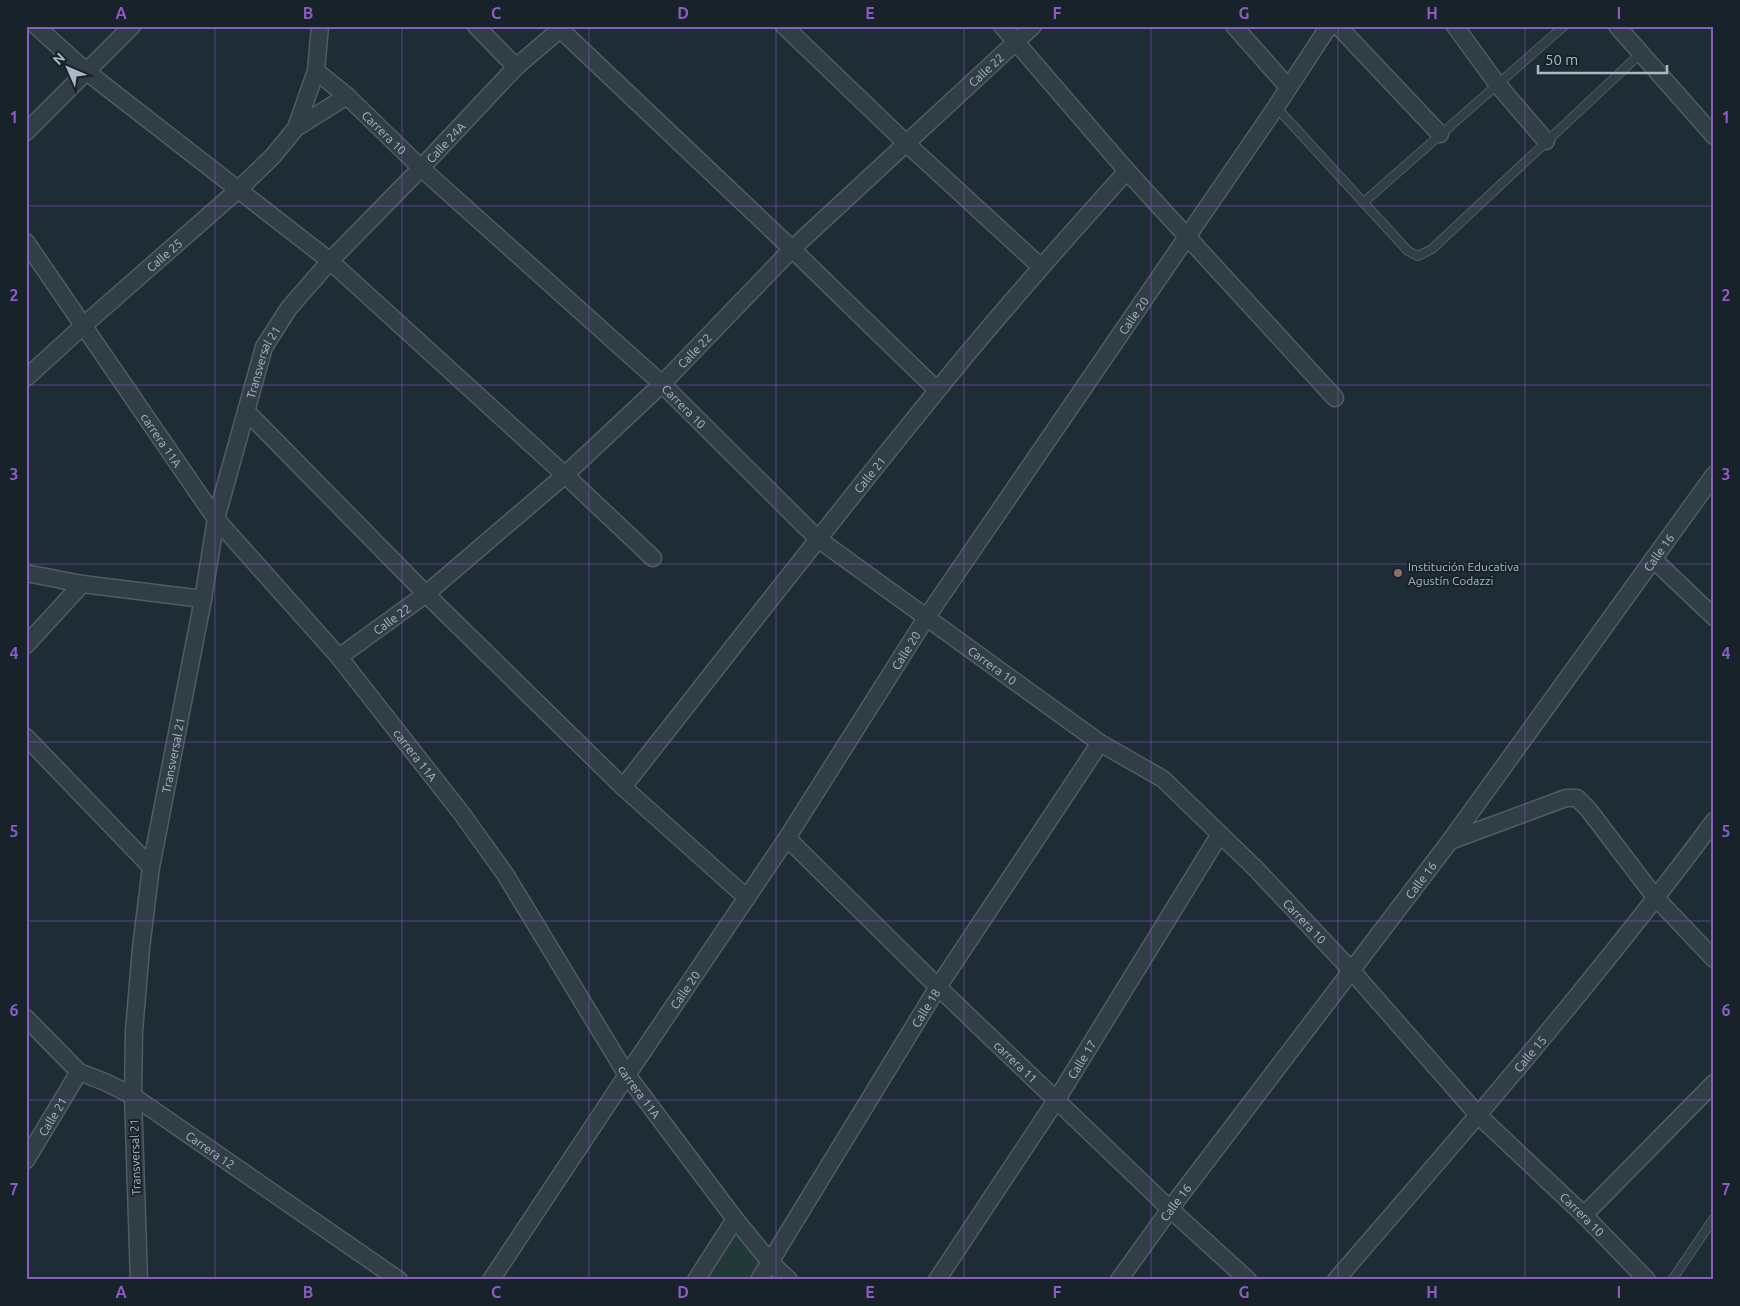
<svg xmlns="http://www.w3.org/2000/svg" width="1740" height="1306" viewBox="0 0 1740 1306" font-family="Ubuntu,sans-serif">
	<rect width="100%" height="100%" fill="#1e2c36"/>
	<path fill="#213937" d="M737,1227L765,1263L754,1280H702Z"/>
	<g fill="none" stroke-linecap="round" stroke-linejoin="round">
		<defs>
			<path id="service" d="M1276,107L1408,251L1418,256L1432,249L1640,54
				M1364,202L1564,26
				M1672,1280L1714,1218"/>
			<g id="minor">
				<path d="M36,26L87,72L330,261L565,475L653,558"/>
				<path d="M476,26L516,67"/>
				<path d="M784,26L906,143L1041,267"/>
				<path d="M1002,26L1127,171L1335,398"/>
				<path d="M1234,26L1288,87"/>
				<path d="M1338,26L1440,134"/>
				<path d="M1455,26L1498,85L1546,141"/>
				<path d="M1617,26L1714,136"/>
				<path d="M560,29L792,249L937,390"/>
				<path id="s1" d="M316,71L347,96L421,168L662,384L818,539L1100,743L1163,779L1255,868L1351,970L1478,1115L1584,1215L1647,1280"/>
				<path d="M296,128L316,71L320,26"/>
				<path d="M26,132L132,26"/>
				<path id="s2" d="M26,242L216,519L339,657L462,814L505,874L627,1075L735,1219L770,1262L789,1280"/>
				<path id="s3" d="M26,378L84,325L239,189L273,156L296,128L347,96"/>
				<path d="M247,412L426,594L623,787L747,898"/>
				<path d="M1653,559L1714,617"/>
				<path d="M26,573L82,584L203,599"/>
				<path d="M26,645L82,584"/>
				<path id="s4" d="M339,657L426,594L565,475L662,384L792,249L1033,26"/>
				<path d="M26,737L151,867"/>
				<path id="s5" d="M623,787C727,655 830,522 936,392C997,316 1062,243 1127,171"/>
				<path id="s6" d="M787,838L938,987L1170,1209L1248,1280"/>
				<path d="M1450,841L1566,798H1577L1588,809L1655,897L1714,959"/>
				<path id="s7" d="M26,1018L79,1072L105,1082L133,1096L399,1280"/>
				<path id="s8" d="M26,1160L79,1072"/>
				<path d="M1584,1215L1714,1083"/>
				<path id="s9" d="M139,1280L133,1096L134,1031L141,948L151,867L203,599L216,519L264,347L289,308L330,261L421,168L516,67L564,26"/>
				<path id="s10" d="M491,1280L627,1075L787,838L926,618L1276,107L1329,26"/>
				<path d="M696,1280L735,1219"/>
				<path id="s11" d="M759,1280L938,987L1100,743"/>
				<path id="s12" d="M937,1280L1057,1099L1220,834"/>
				<path id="s13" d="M1119,1280L1170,1209L1450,841L1714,475"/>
				<path id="s14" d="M1336,1280C1466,1130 1596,980 1714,821"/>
			</g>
		</defs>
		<use href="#service" stroke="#4f5c65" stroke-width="10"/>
		<use href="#minor" stroke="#4f5c65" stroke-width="19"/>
		<use href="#service" stroke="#313e46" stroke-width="8"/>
		<use href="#minor" stroke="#313e46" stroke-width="16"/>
	</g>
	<path fill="none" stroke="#8c5dc1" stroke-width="1" stroke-opacity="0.55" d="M215,26V1280M402,26V1280M589,26V1280M776,26V1280M964,26V1280M1151,26V1280M1338,26V1280M1525,26V1280M26,206H1714M26,385H1714M26,564H1714M26,742H1714M26,921H1714M26,1100H1714"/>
	<circle fill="#8d6e63" stroke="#17222b" stroke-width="2" cx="1398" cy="573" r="5"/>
	<g text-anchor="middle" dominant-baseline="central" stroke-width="4" stroke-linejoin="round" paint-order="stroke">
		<g font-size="12" fill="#abb9c4" stroke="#17222b">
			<text stroke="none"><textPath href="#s4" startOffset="875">Calle 22</textPath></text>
			<text stroke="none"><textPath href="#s1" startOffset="92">Carrera 10</textPath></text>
			<text stroke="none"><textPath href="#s9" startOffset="1221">Calle 24A</textPath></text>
			<text stroke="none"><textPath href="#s3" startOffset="185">Calle 25</textPath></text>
			<text stroke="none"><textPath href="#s10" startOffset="1159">Calle 20</textPath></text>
			<text stroke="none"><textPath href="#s4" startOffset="470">Calle 22</textPath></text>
			<text stroke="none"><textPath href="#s9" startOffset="932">Transversal 21</textPath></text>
			<text stroke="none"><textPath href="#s1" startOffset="498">Carrera 10</textPath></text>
			<text stroke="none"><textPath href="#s2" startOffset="240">carrera 11A</textPath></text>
			<text stroke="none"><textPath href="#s5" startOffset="398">Calle 21</textPath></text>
			<text stroke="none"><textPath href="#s13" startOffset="906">Calle 16</textPath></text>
			<text stroke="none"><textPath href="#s4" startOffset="65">Calle 22</textPath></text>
			<text stroke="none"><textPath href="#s10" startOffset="754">Calle 20</textPath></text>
			<text stroke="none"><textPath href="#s1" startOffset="902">Carrera 10</textPath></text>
			<text stroke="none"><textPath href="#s9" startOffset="528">Transversal 21</textPath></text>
			<text stroke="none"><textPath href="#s2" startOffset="645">carrera 11A</textPath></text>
			<text stroke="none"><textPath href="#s13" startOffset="501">Calle 16</textPath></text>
			<text stroke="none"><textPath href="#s1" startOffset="1308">Carrera 10</textPath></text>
			<text stroke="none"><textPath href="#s10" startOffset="349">Calle 20</textPath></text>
			<text stroke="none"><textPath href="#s11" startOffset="319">Calle 18</textPath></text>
			<text stroke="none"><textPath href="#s14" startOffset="298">Calle 15</textPath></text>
			<text stroke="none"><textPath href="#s12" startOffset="264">Calle 17</textPath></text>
			<text stroke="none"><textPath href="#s6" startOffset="320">carrera 11</textPath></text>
			<text stroke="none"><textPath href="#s2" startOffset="1050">carrera 11A</textPath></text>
			<text stroke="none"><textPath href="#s8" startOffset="51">Calle 21</textPath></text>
			<text stroke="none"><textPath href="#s7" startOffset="229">Carrera 12</textPath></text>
			<text transform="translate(135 1157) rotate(-92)">Transversal 21</text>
			<text stroke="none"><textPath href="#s13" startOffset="96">Calle 16</textPath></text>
			<text stroke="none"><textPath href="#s1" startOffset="1712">Carrera 10</textPath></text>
		</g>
		<g font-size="12" fill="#abb9c4" stroke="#17222b" text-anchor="start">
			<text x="1408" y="566">Institución Educativa<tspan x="1408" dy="14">Agustín Codazzi</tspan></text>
		</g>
	</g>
	<rect width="1740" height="1306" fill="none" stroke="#17222b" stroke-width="55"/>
	<g transform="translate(68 68) rotate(315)" stroke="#17222b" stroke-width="4" paint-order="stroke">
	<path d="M0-4L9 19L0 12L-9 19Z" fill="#abb9c4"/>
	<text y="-8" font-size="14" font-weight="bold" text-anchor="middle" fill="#abb9c4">N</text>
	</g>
	<path d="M1538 65v8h129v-8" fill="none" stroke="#abb9c4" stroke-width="2.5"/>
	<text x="1545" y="65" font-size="15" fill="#abb9c4" stroke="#17222b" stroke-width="4" paint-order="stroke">50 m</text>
	<rect x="28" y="28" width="1684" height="1250" fill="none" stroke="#8c5dc1" stroke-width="2"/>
	<g font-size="16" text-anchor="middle" font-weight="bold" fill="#8c5dc1">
		<text x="121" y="19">A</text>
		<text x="308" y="19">B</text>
		<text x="496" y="19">C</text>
		<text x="683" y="19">D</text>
		<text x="870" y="19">E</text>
		<text x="1057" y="19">F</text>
		<text x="1244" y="19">G</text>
		<text x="1432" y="19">H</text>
		<text x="1619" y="19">I</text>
		<text x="14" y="123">1</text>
		<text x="1726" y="123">1</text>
		<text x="14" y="301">2</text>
		<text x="1726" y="301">2</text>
		<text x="14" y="480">3</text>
		<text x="1726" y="480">3</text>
		<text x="14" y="659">4</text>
		<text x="1726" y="659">4</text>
		<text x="14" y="837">5</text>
		<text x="1726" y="837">5</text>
		<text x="14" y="1016">6</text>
		<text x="1726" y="1016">6</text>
		<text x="14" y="1195">7</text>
		<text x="1726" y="1195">7</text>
		<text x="121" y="1298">A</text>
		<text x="308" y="1298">B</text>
		<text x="496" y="1298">C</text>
		<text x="683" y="1298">D</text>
		<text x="870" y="1298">E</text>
		<text x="1057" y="1298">F</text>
		<text x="1244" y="1298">G</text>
		<text x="1432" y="1298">H</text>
		<text x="1619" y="1298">I</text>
	</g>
</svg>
